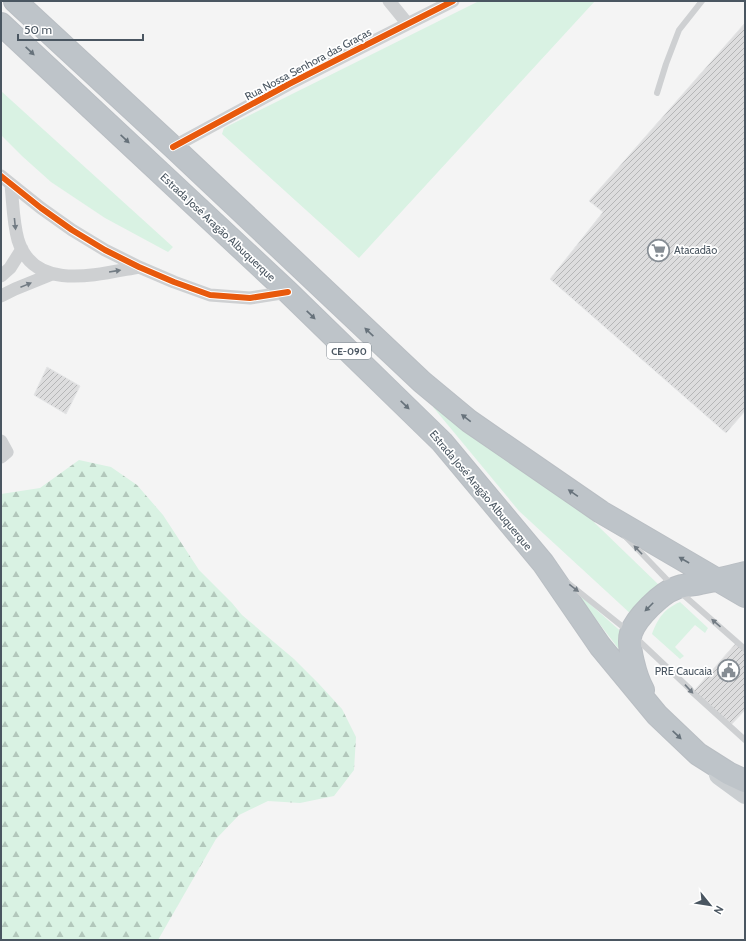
<svg xmlns="http://www.w3.org/2000/svg" width="746" height="941" viewBox="0 0 746 941" font-family="Cabin,sans-serif">
	<defs>
		<pattern id="forest-firs" width="22" height="20" patternUnits="userSpaceOnUse"><rect width="22" height="20" fill="#d9f2e3"/><path d="M5 1l3.5 6h-7zM16 11l3.5 6h-7z" fill="#b2c7bb"/></pattern>
		<pattern id="building-hatch" width="6" height="6" patternUnits="userSpaceOnUse"><rect width="6" height="6" fill="#ddddde"/><path d="M-1 1l2-2M0 6l6-6M5 7l2-2" fill="none" stroke="#b5b6b7"/></pattern>
	</defs>
	<rect width="100%" height="100%" fill="#f4f4f4"/>
	<path fill="#d9f2e3" d="M479,1H595L359,258L222,134L224,128Z
		M1,91L173,247L168,252L105,218L51,182L22,156L1,135Z
		M437,404L569,498L660,586L632,615L519,511L433,407Z
		M573,589L626,636L624,656Z
		M680,602L708,628L705,633L695,625L675,647L684,656L680,659L652,634C658,618 664,609 680,602Z"/>
	<path fill="url(#forest-firs)" d="M79,460L111,467L137,485L163,515L199,570L232,603L242,615L294,659L319,684L342,709L356,737L354,770L334,796L300,803L268,801L239,815L216,839L158,940H1V494L40,488Z"/>
	<path fill="url(#building-hatch)" stroke="#e5e6e7" d="M745,23V411L726,433L550,279L603,212L589,201Z
		M47,367L80,386L66,414L34,395Z
		M737,642L745,650V710L730,726L693,692Z"/>
	<g fill="none" stroke-linecap="round" stroke-linejoin="round">
		<defs>
			<path id="highway" d="M15,1L173,147L422,382L469,421L601,512L745,596
				M1,24L288,292L442,442L543,563L600,646L657,715L698,754L728,773L745,781
				M643,690C636,678 627,646 631,633C636,618 661,593 676,588C683,585 692,585 700,583C715,580 730,577 745,573"/>
		</defs>
		<use href="#highway" stroke="#b9bec3" stroke-width="24"/>
		<path stroke="#ced0d2" stroke-width="6" d="M657,93L666,64L679,30L702,1
			M625,536L673,586
			M568,583L628,631
			M680,592L745,649
			M636,638L690,689L692,692L745,740"/>
		<path stroke="#ced0d2" stroke-width="13" d="M389,1L407,23
			M173,147L289,84L453,1
			M1,176L41,208L72,230L105,250L139,267L174,282L210,295L250,298L288,292
			M11,185C13,203 13,222 18,240C34,293 99,274 139,267
			M1,276L10,268L22,249
			M1,296L15,289L52,274
			M1,441L7,452L1,457"/>
		<path stroke="#caced1" stroke-width="20" d="M719,775L745,794"/>
		<use href="#highway" stroke="#bec4c9" stroke-width="22"/>
		<defs>
			<path id="cycleway" d="M173,147L289,84L453,1
				M1,176L41,208L72,230L105,250L139,267L174,282L210,295L250,298L288,292"/>
		</defs>
		<use href="#cycleway" stroke="#fff" stroke-width="8"/>
		<use href="#cycleway" stroke="#e8590c" stroke-width="6"/>
	</g>
	<defs><path id="oneway-solid" d="M-6-.8H1V-3.2L6.5 0L1 3.2V.8H-6Z"/></defs>
	<g fill="#67727b">
		<use href="#oneway-solid" transform="translate(30 51) rotate(43)"/>
		<use href="#oneway-solid" transform="translate(125 139) rotate(43)"/>
		<use href="#oneway-solid" transform="translate(311 315) rotate(44)"/>
		<use href="#oneway-solid" transform="translate(369 332) rotate(-137)"/>
		<use href="#oneway-solid" transform="translate(405 405) rotate(44)"/>
		<use href="#oneway-solid" transform="translate(466 418) rotate(-142)"/>
		<use href="#oneway-solid" transform="translate(573 493) rotate(-145)"/>
		<use href="#oneway-solid" transform="translate(684 560) rotate(-150)"/>
		<use href="#oneway-solid" transform="translate(649 607) rotate(135)"/>
		<use href="#oneway-solid" transform="translate(677 735) rotate(43)"/>
	</g>
	<g fill="#727b83">
		<use href="#oneway-solid" transform="translate(15 224) rotate(84)"/>
		<use href="#oneway-solid" transform="translate(115 271) rotate(-9)"/>
		<use href="#oneway-solid" transform="translate(26 285) rotate(-22)"/>
		<use href="#oneway-solid" transform="translate(638 550) rotate(-134)"/>
		<use href="#oneway-solid" transform="translate(574 588) rotate(38)"/>
		<use href="#oneway-solid" transform="translate(716 623) rotate(-139)"/>
		<use href="#oneway-solid" transform="translate(689 689) rotate(47)"/>
	</g>
	<defs>
		<symbol id="supermarket-ring" viewBox="-11 -11 22 22"><circle r="9.5" fill="#fff" stroke="#868d94" stroke-width="1.5"/><path d="M-6-5.5h2.5l.6 2H6L4.5 2H-2.5L-4.4-4H-6ZM-1.5 3.2a1.3 1.3 0 1 0 .1 0ZM3 3.2a1.3 1.3 0 1 0 .1 0Z" fill="#868d94"/></symbol>
		<symbol id="civic-ring" viewBox="-11 -11 22 22"><circle r="9.5" fill="#fff" stroke="#868d94" stroke-width="1.5"/><path d="M-.6-6.5H3V-4.5H.6V-3L4-1V1h2V6H-6V1h2V-1L-.6-3ZM-1.2 2.5V6h2.4V2.5Z" fill="#868d94"/></symbol>
	</defs>
	<g fill-rule="evenodd">
		<use href="#supermarket-ring" x="646" y="238" width="25" height="25"/>
		<use href="#civic-ring" x="716" y="658" width="25" height="25"/>
	</g>
	<g text-anchor="middle" dominant-baseline="central" stroke-width="3.5" stroke-linejoin="round" paint-order="stroke">
		<rect fill="#fff" stroke="#808990" stroke-width="1" x="327" y="343" width="44" height="16" rx="3"/>
		<g font-size="10" font-weight="bold" fill="#4a5661">
			<text x="349" y="351">CE-090</text>
		</g>
		<g font-size="11" fill="#4a5661" stroke="#fff">
			<text transform="translate(308 64) rotate(-28)">Rua Nossa Senhora das Graças</text>
			<text transform="translate(218 227) rotate(43)">Estrada José Aragão Albuquerque</text>
			<text transform="translate(481 490) rotate(50)">Estrada José Aragão Albuquerque</text>
		</g>
		<g font-size="11" fill="#4a5661" stroke="#fff" text-anchor="start">
			<text x="674" y="250">Atacadão</text>
			<text x="712" y="671" text-anchor="end">PRE Caucaia</text>
		</g>
	</g>
	<rect width="746" height="941" fill="none" stroke="#4a5661" stroke-width="4"/>
	<g transform="translate(710 905) rotate(120)" stroke="#ffffff" stroke-width="3" paint-order="stroke">
	<path d="M0-3L7 15L0 10L-7 15Z" fill="#4a5661"/>
	<text y="-6" font-size="11" font-weight="bold" text-anchor="middle" fill="#4a5661">N</text>
	</g>
	<path d="M18 34v6h125v-6" fill="none" stroke="#4a5661" stroke-width="2"/>
	<text x="24" y="34" font-size="12" fill="#4a5661" stroke="#ffffff" stroke-width="3" paint-order="stroke">50 m</text>
</svg>
